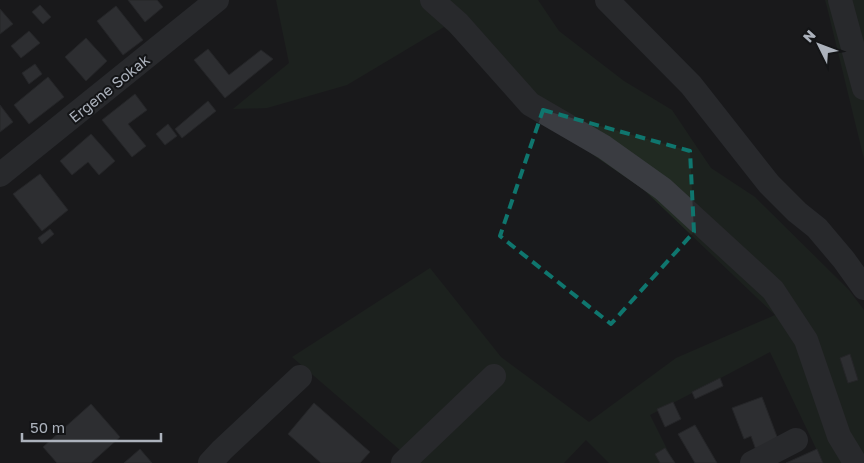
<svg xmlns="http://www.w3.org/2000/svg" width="864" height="463" viewBox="0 0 864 463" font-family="'Golos Text',sans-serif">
	<rect width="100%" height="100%" fill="#191a1c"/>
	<path fill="#212a22" d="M276,0H538L559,31L624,81L672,110L711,168L755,197L849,290L864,310V463H823L770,352L650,415L674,463H609L586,440L564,463H415L292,357L430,268L501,357L589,422L676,358L775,315L644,190L544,121L444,27L347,85L267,108L233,109L289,63Z
		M825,0H864V159L827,7Z"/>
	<path fill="#46484c" stroke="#333438" d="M128,0H157L163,7L145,22Z
		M40,5L51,17L43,24L32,12Z
		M116,6L143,40L123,55L97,21Z
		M0,9L13,24L0,34Z
		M29,31L40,43L21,58L11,46Z
		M86,38L107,61L86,81L65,57Z
		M208,49L229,75L261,50L273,59L225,98L194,60Z
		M35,64L42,74L29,84L22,73Z
		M48,77L64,97L29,124L14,105Z
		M135,94L147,110L128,124L146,146L132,157L102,120Z
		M208,101L216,111L182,138L175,129Z
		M0,105L13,122L0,132Z
		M168,124L177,136L165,145L156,134Z
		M91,134L115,161L99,175L88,162L72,175L60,161Z
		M40,174L68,210L42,231L13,194Z
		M50,229L54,234L42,244L38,238Z
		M850,354L858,380L848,383L840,358Z
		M720,378L723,386L695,399L692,392Z
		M762,397L779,442L756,450L751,436L744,439L732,408Z
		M673,402L681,419L665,427L657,409Z
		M314,403L370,452L360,463H321L288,434Z
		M91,404L120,437L91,463H57L43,447Z
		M695,425L717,463H695L678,434Z
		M665,448L675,463H660L655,454Z
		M140,449L152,463H124Z
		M817,449L823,463H786Z"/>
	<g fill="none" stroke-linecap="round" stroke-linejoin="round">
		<path stroke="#3a3c41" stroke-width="24" d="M432,0L458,23L530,104L604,147L663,189L773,290L806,340L839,436L853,459
			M607,0L691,85L769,184L797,212L817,228L844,260L864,288
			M840,0L864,88
			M0,175L217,0
			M210,463L222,450L300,377
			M403,463L494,376
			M752,463L796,440"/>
	</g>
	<path d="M0 0H864V463H0ZM543,110L690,151L694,232L611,324L500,236Z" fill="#191a1c" fill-opacity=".55" fill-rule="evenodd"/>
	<path fill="none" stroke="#0f766e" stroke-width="4" stroke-dasharray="10 6" stroke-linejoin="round" d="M543,110L690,151L694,232L611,324L500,236Z"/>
	<g text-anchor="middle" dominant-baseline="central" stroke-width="4" stroke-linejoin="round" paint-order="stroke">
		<g font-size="15" fill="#acb2bc" stroke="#141517">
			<text transform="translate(109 88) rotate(-39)">Ergene Sokak</text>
		</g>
	</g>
	<g transform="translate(819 45) rotate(312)" stroke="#141517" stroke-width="4" paint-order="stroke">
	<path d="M0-4L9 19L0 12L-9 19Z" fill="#acb2bc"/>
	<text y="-8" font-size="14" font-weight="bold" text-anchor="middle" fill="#acb2bc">N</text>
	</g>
	<path d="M22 433v8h139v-8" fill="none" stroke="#acb2bc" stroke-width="2.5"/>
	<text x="30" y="433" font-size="15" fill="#acb2bc" stroke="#141517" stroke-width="4" paint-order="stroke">50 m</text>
</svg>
